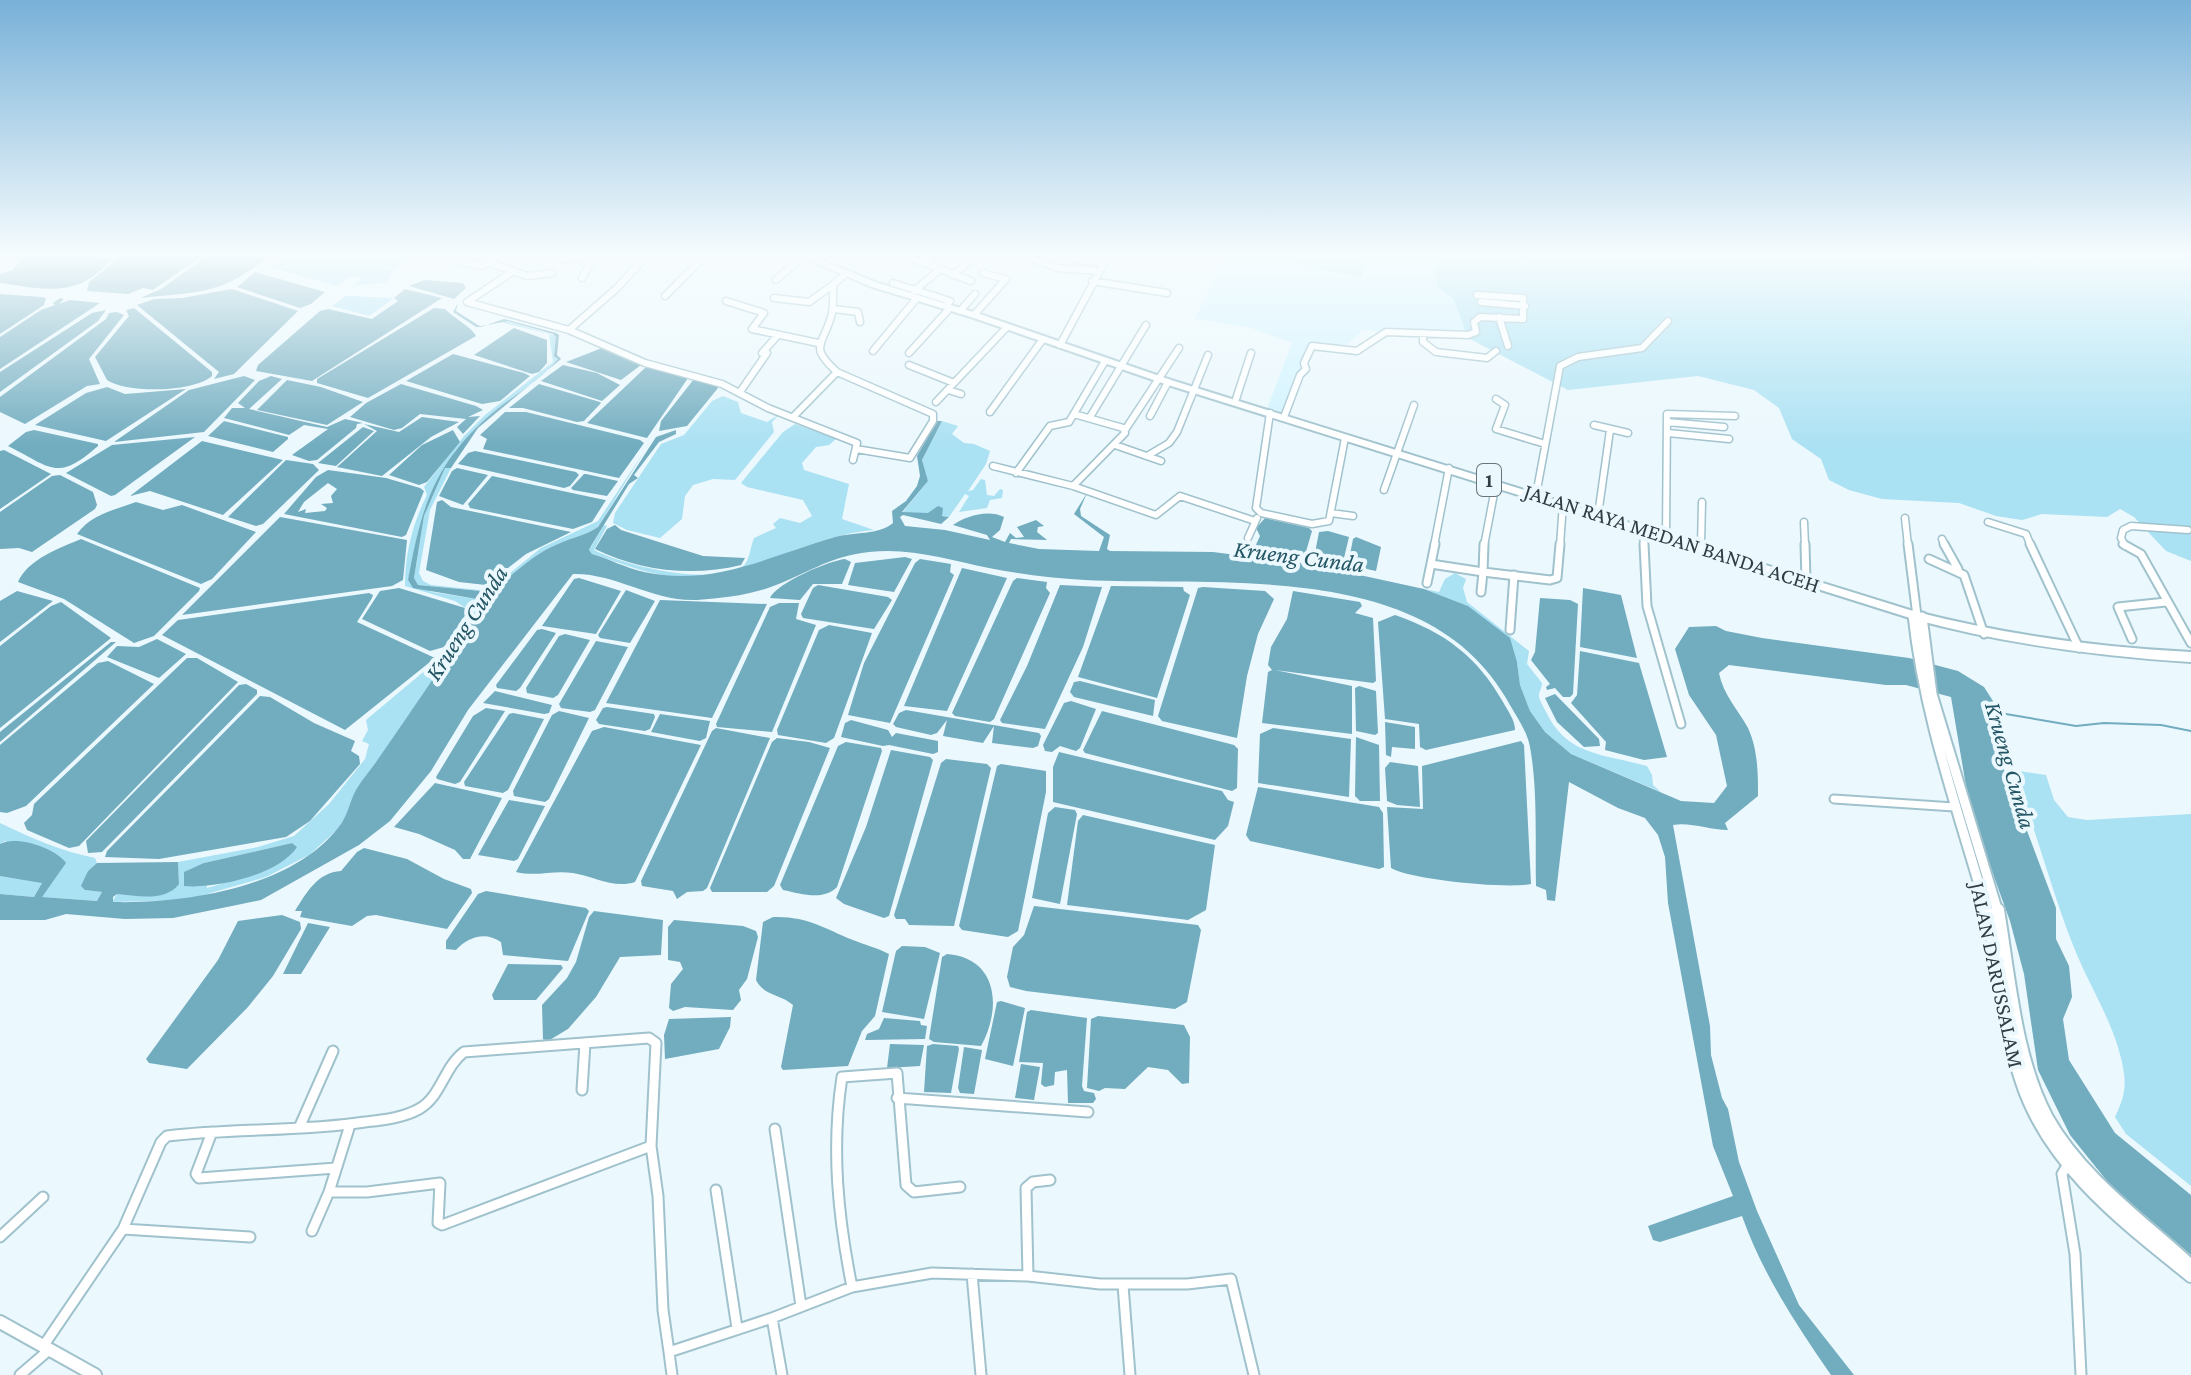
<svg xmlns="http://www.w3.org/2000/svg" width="2191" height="1375" viewBox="0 0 2191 1375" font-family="'Crimson Pro',serif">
	<rect width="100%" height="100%" fill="#ebf8fd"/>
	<path fill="#d0f3ff" d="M1225,254H1434L1437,286L1454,300L1468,338L1363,330L1342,349L1310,342L1283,414L1267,409L1292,343L1251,328L1195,319Z"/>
	<path fill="#aae1f3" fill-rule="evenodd" d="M287,254H379L407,259L396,268H378L394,270L386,283L353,285L363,278L351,276L337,286L269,267Z
		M1288,254H1370L1361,277L1284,262Z
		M1434,254H2191V561L2166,551L2134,517L2120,509L2107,517L2042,514L2022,520L1996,516L1959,503L1882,499L1849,490L1829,480L1821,459L1792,439L1779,408L1754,390L1698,376L1568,390L1468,338L1454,300L1437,286Z
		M346,296H350L394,298L369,316L332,306Z
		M508,321L556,336L555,356L558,359C540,381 512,396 491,414C433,464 421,509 408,581L432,592L477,599L480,608L406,722L356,791L349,812L337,830L309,855L266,877L186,900L112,902L117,894L155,896L179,884L178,862L258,847L294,836L329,804L365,759L369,744L362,741L368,730L366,720L446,653L470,611L455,601L405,586C405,554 412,525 427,495L424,487L464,436L485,415L553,362L549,334L500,322ZM292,843L297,847C269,870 241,878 207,888L204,863Z
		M723,396L738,402L741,413L767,422L780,414L772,422L774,432L735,480L713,479L693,485L685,496L682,519L660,538L627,530L613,523L615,513L661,444L684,435L712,401Z
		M942,421L958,426L952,434L964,443L974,444L990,451L986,464L968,491L973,490L981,479L985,480L987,495L994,496L1000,489L1003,490L1002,498L990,500L987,508L959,512L969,496L965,494L949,517L928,513H902L928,481L922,460Z
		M795,424L837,438L829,445L816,447L802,463L804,470L849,484L842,519L874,530C808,535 749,579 682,577C649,576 622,563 592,554L589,550L604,525L607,526L594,550C625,566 710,586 742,567C750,562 750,547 754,538L776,528L773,524L780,518L800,523L812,516L803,500L747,487L741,483L783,432Z
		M644,452L598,527C585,536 572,537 558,544C533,554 512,575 492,592L418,585L414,578L424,516L445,468H451L430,510L419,573L423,581L431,585L488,591L541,548L598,521Z
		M1455,573L1466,579L1463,588L1467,602L1529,651L1527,664L1542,683C1542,687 1540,690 1539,694C1538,699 1544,707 1546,712C1567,756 1604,754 1647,766L1652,775L1653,785L1661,792L1571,754L1545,732L1530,711L1520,685L1517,662L1511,649L1468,606L1424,589L1439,592L1445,579Z
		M2012,770L2046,775L2054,800L2068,817L2087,820L2191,814V1186L2126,1134L2115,1117C2126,1094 2127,1083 2121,1058C2111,1017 2088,984 2073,945C2050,887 2036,827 2012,770Z
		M0,823C31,838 60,851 95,858L97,863L88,871L85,890L102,892L97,901L41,897L58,874L5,841L0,844Z
		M0,876L40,881L42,883L34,897L0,894Z"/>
	<path fill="#71acbf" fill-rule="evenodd" d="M25,254H86L112,259C78,298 48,290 0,283V274L13,270Z
		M124,254H205L153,290L143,288L128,294L87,291L89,282Z
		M210,254H272C220,296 203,291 140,298L161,289Z
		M255,272L325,292L311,304L300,308L237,287Z
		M424,280L463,283L466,288L454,299L409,286Z
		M232,289L298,311L234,374L214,379L219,372L137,305L154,299L182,298Z
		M405,289L442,298L312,381L256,371L258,365L320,311L328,309L372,319L398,301L394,298Z
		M0,294L42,297L46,298L44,305L0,334Z
		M60,298L64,299L59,304L70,300L100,303L0,369V337L41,310L55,305L53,303Z
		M458,303L456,311L481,327L504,319L556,333L559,335L557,355L561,359L478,428L451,468H445L424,516L414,578L418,585L492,592C512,575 533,554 558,544C572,537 585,536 598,527L656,437L676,430V434L659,442L634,475L638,478L629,484L591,546L589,550L592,554C609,559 626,568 644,572C714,587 769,556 835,537C852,532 880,535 893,523L892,511L906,501L917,486L920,476L917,456L937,421H942L922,460L928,481L902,512L928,513L938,506L943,508L942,516L949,517L941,524L903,515L900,517L905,526L945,530L990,540L987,535L953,525C966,516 988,509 1004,517L1000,530L992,537L1005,542L1010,533L1016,538L1024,537L1017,527L1036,520L1044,526L1038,527L1037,532L1047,540L1011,539L1009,543L1039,549L1099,551L1104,537L1074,514L1087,493L1080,509L1081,516L1110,535L1107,549L1110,551L1213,552L1309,564L1424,589L1468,606L1510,638L1517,662L1520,685L1530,711L1545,732L1571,754L1681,801L1714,803L1727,786L1716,735L1689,695L1675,649L1689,627L1716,626L1726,631L1762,638L1909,658L1958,671L1984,687L1993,701L1997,721L1993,740L2056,908V939L2069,966L2072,997L2063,1019L2069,1060L2115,1133L2191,1195V1255L2111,1186L2070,1135L2038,1070L2024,974L2010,921L1970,810L1951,697L1906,685H1886L1729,665L1719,673C1723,694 1738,710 1748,728C1758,750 1758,773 1758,796L1725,823L1728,830C1709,830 1691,822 1673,825L1710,1026L1711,1055L1722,1098L1728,1109L1739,1162L1757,1211L1799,1305L1854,1375H1831C1796,1324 1763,1275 1742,1216L1660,1242L1653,1240L1648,1226L1733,1196L1713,1146L1668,903L1665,857L1658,835L1645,818L1618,808L1569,782L1555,901L1547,900L1546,890L1536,886C1535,841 1538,791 1530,747C1527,730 1514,713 1506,698C1425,559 1221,587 1085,580C1052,578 1020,574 989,568C950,560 910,547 869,552C829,556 805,575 768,588C745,596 721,598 697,600C653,602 616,573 573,574L468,710L431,771L390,821L359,845L261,900L227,907L173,918L125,919L66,914L45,920H0V894L34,897L42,883L0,876V844C16,835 56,848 66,863L42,897L97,901L102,892L85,890L81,886L88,871L97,863L178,862L179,884C165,902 138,896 117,894L113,897V902C184,904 291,888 338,828C348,816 349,803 356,790C361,781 368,773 374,765C410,713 446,661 480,608L477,599L413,588L408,580C421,509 433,464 491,414C512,396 540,381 558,359L554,356L556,337L553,334L508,321L476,327L453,312Z
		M134,308L212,372V376C195,392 127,394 107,380L95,357L129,316L126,310Z
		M434,308L445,309C453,318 471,326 476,336L368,398L317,383V379Z
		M106,310L98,321L0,392V372L92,313Z
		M117,312L124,315L89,359L100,384L87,386L25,424L0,412V397L106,319L109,313Z
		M514,328L547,340V363L539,372L532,374L474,355Z
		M602,348L640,363L641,365L621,380L566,362Z
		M453,354L524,373L530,376L500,401L482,404L406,381Z
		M563,365L597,373L620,385L602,401L541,381Z
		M646,367L688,378L647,438L587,423Z
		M244,376L255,380L204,432L114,442L189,390Z
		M271,376L282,379L249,409L327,427L345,419L363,423L357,424L356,428L317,460L309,461L292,455L328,429L304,425L289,435L224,418L232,408H245L238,403L259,381Z
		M694,379L716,385L718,388L687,426L659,431L661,421Z
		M287,380L321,387L363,402L327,425L257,410Z
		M401,384L476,406L483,410L468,417L480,416L463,434L457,427L466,419L420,414L402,428L394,430L350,417L366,403Z
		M539,384L600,402L601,403L584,421L577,422L523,408H509Z
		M107,387L125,394L186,389L106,441L35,425L86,393Z
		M505,412H526L640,440L644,443L619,478L483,449L487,439L480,435Z
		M422,417L459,422L431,437L382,476L337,467L377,431L364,424L399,432Z
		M224,421L288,437V439L273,452L208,436Z
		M363,427L374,431L336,466L318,463Z
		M34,430L98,444V446C57,482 52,468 8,446L26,432Z
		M453,430L460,442L427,482L419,485L389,475L422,445Z
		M195,437L115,495L111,496L66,473L112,445Z
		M202,441L283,460L223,515L150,491L130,496Z
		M4,450L51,474L0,509V451Z
		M475,451L576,472L579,475L570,486L564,488L458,464L468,453Z
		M286,460L313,464L319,470L263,524L256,526L228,517Z
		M457,468L488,475L463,505L439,496L452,471Z
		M328,470L386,478L420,488L424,491L406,535L402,537L284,514L316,477ZM328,483L337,489L331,496L333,503L321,504L327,508L325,511L305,513L306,509L298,512L304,502Z
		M584,474H586L618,481L607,496L573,490L571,488Z
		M60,475L93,492L97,505L95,509L32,552L19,548L0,549V512L52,476Z
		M492,476L605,500H606L592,522L573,529L470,508L468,504Z
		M442,500L451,507L571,532L526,554L486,585L459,582L426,570L437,502Z
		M136,502L163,510L182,505L256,532L212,579L201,584L77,534C91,514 115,510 136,502Z
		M280,517L407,540L403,580L392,586L182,615Z
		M1265,518L1309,528L1312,531L1305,555L1256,552L1254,549L1260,536L1256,528Z
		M615,525L621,530L703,556L745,558L741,565C693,577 639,571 595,549L607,529Z
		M1328,531L1349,537L1343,562L1320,561L1314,558L1319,532Z
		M1356,537L1381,547L1376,571L1348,565L1353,539Z
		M81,539L200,588L199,591L154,636L134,643L64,599L18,582C28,559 60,548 81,539Z
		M905,557L912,559L894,592L848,585L855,563Z
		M845,559L851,562L842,584H813L800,600L770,598C777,583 828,561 845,559Z
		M920,559L951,564L950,572L954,575L890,723L848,715L864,663L915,563Z
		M962,568L1007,578L947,711L904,706Z
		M579,578L621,591L596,634L542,626L574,579Z
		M1017,578L1047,582L1046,588L1050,593L994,719L990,722L955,716L952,713L1013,581Z
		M818,585L888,597L892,600L874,629L803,618L801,614L813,588Z
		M1060,585L1102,587L1083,647L1045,729L1002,723L1000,720L1027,666Z
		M1111,586L1183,587L1184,591L1190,595L1157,698L1078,677Z
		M1203,587L1265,591L1274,599L1258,634L1247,676L1237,738L1162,721L1158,716L1198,588Z
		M399,588L465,608L466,614L444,647L430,651L362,619L380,591Z
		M1583,588L1621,595L1637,658L1580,647Z
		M626,590L655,601L630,643L600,638L598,635Z
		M17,591L53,601L0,642V601Z
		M1293,591L1360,602L1362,606L1355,613L1373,618L1376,681L1373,683L1275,670L1352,686V734L1262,723L1268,672L1272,670L1268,665L1271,647L1287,619Z
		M369,593L373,595L372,598L357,622L435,658L345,730L162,635L178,620Z
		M1540,598L1570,600L1578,604L1573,694L1570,697H1563L1555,688L1547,690L1546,687L1550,684L1531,660L1535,652Z
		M660,600L767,604L712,718L606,703Z
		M61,602L111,638L0,728V646L51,606Z
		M779,603H799L796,619L816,625L772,732L717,727L716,724L770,607Z
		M1395,615C1444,632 1477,656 1503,702C1508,711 1515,720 1515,730L1426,750L1420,747L1419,724L1385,719L1378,622Z
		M829,625L872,633L834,738L826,743L778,735L777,730L819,630Z
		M542,629L556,633L520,688L516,691L497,688L496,685L537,630Z
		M565,634L590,640L558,695L553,698L527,693L526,688L559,636Z
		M157,639L186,654L159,678L107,657L117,646L139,647Z
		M596,641L628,647L595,710L590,712L561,708L559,704Z
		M111,642H116L0,742V732Z
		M1580,651L1639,663L1667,757L1644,760L1605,750L1606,742L1571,703L1577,695Z
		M187,658H197L238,682L79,846L69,848L27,830L24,823L32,815L34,804Z
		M108,661L154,684L26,806L7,813L0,812V745L98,663Z
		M1080,681L1155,700L1153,716L1074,697L1070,692L1074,682Z
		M246,684L257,690V694L102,852L88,853L86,841L239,685Z
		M1359,686L1376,691L1378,733L1375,735L1356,731L1355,688Z
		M495,691L552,705L549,713L544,714L483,703Z
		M1555,694L1599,739L1600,746L1584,747L1557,722L1545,698Z
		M260,696L270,697L314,723L355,741L351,751L359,756L360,764L310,821L286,837L159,859L105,857L107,851Z
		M1071,701L1096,709L1080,748L1076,751L1060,746L1052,752L1045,751L1043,745L1064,703Z
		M607,707L654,714L655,717L650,729L645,731L599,724L596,720L603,708Z
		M486,708L505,711L460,782L455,784L437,779L436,777L473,716Z
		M906,710L1039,733L1041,736L1038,746L1033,748L992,743L994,726L983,743L943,736L947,720L937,733L931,735L896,727L893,724L899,713Z
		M559,711L589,718L549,799L545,802L514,796L513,791L552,715Z
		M1102,711L1234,745L1238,749L1237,788L1232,791L1085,753L1083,750Z
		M513,713L544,719L508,790L503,793L465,786L464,782L509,714Z
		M660,714L710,721L706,738L700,741L651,732Z
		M851,720L888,730L892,737L896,733L938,741V752L933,754L889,745L883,746L841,737L845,723Z
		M1385,722L1415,727V749L1392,747L1391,757L1386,755Z
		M604,727L701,745L635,882C614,889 593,876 573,873C552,870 537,877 516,872L592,731Z
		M716,728L770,738L707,888L703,891L687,892L677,899L673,891L642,886L641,881L712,731Z
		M1273,728L1351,739L1349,797L1258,783L1260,734Z
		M1356,737L1379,745L1380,801H1360L1355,796Z
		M777,738L809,742L830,748L774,886L767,892H712L710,888L772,742Z
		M1521,741L1524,745L1531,884C1508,889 1411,880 1391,868L1387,807L1423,809L1422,766Z
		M846,742L881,748L882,751L837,887C823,901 802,894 783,890L780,885L838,746Z
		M891,750L930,757L933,760L889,916L884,918L844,904L836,898L866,827Z
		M1059,752L1222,791L1228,800L1234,802L1228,826L1215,840L1053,802V767Z
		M946,759L987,764L991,768L954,926L909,925L905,919H896L894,915L941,763Z
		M1390,762L1418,766L1420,807L1397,805L1387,801L1385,768Z
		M1001,764L1046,771V792L1018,931L1008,937L962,930L959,926L997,766Z
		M435,783L502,798L470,859H463L455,850L419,834L394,827Z
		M1258,787L1379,807L1383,813L1384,867L1379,869L1250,841L1246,835Z
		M509,800L545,806L518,859L514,861L478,855Z
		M1055,807L1075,810L1077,814L1060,904L1032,898L1048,813Z
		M1083,815L1215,845L1206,910L1188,920L1067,905L1078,821Z
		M292,843L297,847C279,875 215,889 184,886V872L204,863Z
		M364,848L407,859L444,879L471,889L472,893L447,929L376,915L367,916L352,926L300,917L302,911H295C306,893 318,872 341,871L357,852Z
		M486,891L586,908L589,911L568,961L503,955L501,942C485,931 468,937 456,950L446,949V941L478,894Z
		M1034,906L1198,925L1201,930L1187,1002L1175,1009L1026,991L1010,987L1007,977L1013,947L1024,935Z
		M594,911L663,920L661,955L620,957L596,997L568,1029L548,1041L543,1039L542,1005L567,978L576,962L589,917Z
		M282,915L300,922L301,929L273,976L248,1007L187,1069L149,1063L146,1059L218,960L238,921Z
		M773,917C808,916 823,928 853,940C865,945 878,948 889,954L875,1016L862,1031L848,1066L783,1070L781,1067L793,1005C781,994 764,996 756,980L763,922Z
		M674,920L743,926L756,931L758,937L747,979L739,990L741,1000L733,1010L685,1007L673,1011L669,1008L671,984L683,969L680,962L668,960V927Z
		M308,923L330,927L301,974H283Z
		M902,946L925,947L940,953L924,1019L882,1012L896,951Z
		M947,954C998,958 1002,1008 981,1046L934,1042L929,1039L942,957Z
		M508,964L561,965L563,968L536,1000H494L492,995Z
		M1001,1001L1025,1008L1013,1066L985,1059L997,1002Z
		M1031,1010L1087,1018L1082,1086L1084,1091L1094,1093L1096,1099L1093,1103H1068L1067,1070L1055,1072L1054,1085L1045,1087L1041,1084L1043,1063L1019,1062L1027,1012Z
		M1098,1016L1184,1025L1190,1037L1189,1083L1182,1084L1168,1070L1148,1067L1125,1089L1105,1088L1099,1091L1087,1088L1091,1019Z
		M731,1017L730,1027L719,1049L665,1059L664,1035L669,1019Z
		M884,1018L920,1021L921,1025L927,1026L925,1039L865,1040L867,1034L879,1029Z
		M890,1044L924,1045L920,1066L887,1068Z
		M933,1044L958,1046L959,1049L951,1093L924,1092L927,1046Z
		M964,1047L982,1050L974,1094L960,1093L958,1088Z
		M1021,1064L1040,1067L1034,1100L1015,1098Z"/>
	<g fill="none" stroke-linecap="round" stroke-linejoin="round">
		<path stroke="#71acbf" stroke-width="2" d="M1994,712L2076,726L2104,723L2161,725L2191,731"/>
		<defs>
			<path id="minor-far2" d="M559,254V259L593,258
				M901,254L971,281
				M1019,254L1058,268L1098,271
				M1071,259L1103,263
				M453,260L483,266L498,254
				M488,262L527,276L552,273
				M923,263L933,254
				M512,272L467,302L569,330L645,363L722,384L768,408L857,443L853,460
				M953,275L978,254
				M582,278L593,257
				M776,280L805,254
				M1092,281L1167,293
				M893,283L950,301L946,306
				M914,291L939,270
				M665,296L707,254
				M774,298L809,302L833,285
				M726,301L764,313L752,329L818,343
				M1481,302L1525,306
				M834,309L858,312L860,322
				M960,311L975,294
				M974,315L1006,279L983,273
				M1499,317L1508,346
				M569,330L617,288L648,254
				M1423,333V342L1436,352L1487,358L1496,351
				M1060,345L1109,254
				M873,351L917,298
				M909,353L950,308
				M909,365L954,383
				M837,372L933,414V421L910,458L856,449
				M948,390L961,394
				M740,392L767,353H762L778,335
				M1496,399L1505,405L1496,429L1545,444
				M936,402L1007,327
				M1235,402L1251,353
				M990,412L1043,339
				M1270,413L1256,508L1261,513L1312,524L1329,521L1345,438
				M1150,416L1168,382
				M793,417L837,372C809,346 822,347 831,317C834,308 833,295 833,285L845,274
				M1090,417L1146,325
				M1284,417L1300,375L1306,369L1304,363L1312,346L1357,351L1386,332L1468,335L1476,332L1474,322L1480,317L1523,319V298L1477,295
				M1667,422L1724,427
				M1594,425L1628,433
				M1125,430L1179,348
				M1668,433L1729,439
				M1115,445L1161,461
				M1147,456L1169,443L1177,432L1208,355
				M993,466L1073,486L1156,515L1180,496L1255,521
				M1016,473L1050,426L1069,422L1105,361
				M1073,486L1125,433L1123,428L1074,414
				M1384,490L1414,405
				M1536,495L1560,366L1578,357L1642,348L1668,321
				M1331,513L1353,516
				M1598,515L1610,430
				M1905,518L1908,546
				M1804,522L1805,546
				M1988,522L2026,534L2031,546
				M1643,529L1644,546
				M1666,536L1667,414L1735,416
				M1248,538L1257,518
				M1942,539L1945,546
				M1434,546L1449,468
				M1484,546L1496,483
				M1560,546L1563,503
				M1701,546L1702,502
				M2125,546L2121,538L2123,530L2131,526L2188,530"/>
			<path id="minor-far1" d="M1644,544L1647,606L1681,724
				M1805,544L1806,581
				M1908,544L1917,616
				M1944,544L1958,569
				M2030,544L2079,648
				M2123,544L2141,554L2191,643
				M1701,548V544
				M1929,559L1964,575L1984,634
				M1431,564L1483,572L1484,544
				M1427,583L1435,544
				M1481,592L1483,572L1550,580L1557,578L1560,544
				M1510,630L1514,575
				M2132,639L2118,607L2166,602
				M1834,799L1954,807"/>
			<path id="minor" d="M582,1090L585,1043
				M897,1098L1088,1112
				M350,1125L329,1192H367L440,1183L438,1223L442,1225L651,1146
				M299,1128L333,1051
				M775,1129L801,1306
				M212,1132L196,1174L199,1178L336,1168
				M2068,1164L2062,1174L2075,1254L2081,1375
				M716,1190L737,1328
				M123,1229L250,1237
				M312,1231L329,1192
				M0,1237L43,1197
				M972,1274L981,1375
				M1028,1276L1026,1188L1033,1182L1050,1180
				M1123,1285L1130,1375
				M852,1287C838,1217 831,1148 842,1077L897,1073L906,1185L914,1192L960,1187
				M772,1318L782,1375
				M44,1345L123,1229L161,1142L167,1136C233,1128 299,1132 365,1122C382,1120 403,1118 419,1109C441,1097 444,1067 464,1052L649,1038L656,1043L651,1146L658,1196L663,1310L669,1352
				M20,1375L49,1350
				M672,1375L669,1352L772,1318L852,1287L932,1273L1028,1276L1100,1284H1187L1231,1279L1254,1375"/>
			<path id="tertiary-far1" d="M1913,615C1924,718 1959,813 1987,912
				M1922,617L1932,694L1998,912"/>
			<path id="tertiary" d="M1986,910C2002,966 2003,1024 2021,1079C2048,1165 2124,1222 2191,1276
				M1998,910C2009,976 2015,1059 2047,1118C2080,1177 2142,1221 2191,1266
				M0,1322L95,1375"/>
			<path id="trunk" d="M794,254H807L878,283L977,313L1171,380L1913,611C2005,635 2096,647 2191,652V662C2096,656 2005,644 1913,619L1165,384L971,317L872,287Z"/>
		</defs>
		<use href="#minor-far2" stroke="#a0c2cd" stroke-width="9"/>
		<use href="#minor-far1" stroke="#a0c2cd" stroke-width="11"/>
		<use href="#minor" stroke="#a0c2cd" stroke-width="13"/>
		<use href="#tertiary-far1" stroke="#a0c2cd" stroke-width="13"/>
		<use href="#tertiary" stroke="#a0c2cd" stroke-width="16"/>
		<use href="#trunk" stroke="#a0c2cd" stroke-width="4"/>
		<use href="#minor-far2" stroke="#fff" stroke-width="6"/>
		<use href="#minor-far1" stroke="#fff" stroke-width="7"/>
		<use href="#minor" stroke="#fff" stroke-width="9"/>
		<use href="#tertiary-far1" stroke="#fff" stroke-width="9"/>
		<use href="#tertiary" stroke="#fff" stroke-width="12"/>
		<use href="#trunk" fill="#fff" fill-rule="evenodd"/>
	</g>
	<linearGradient id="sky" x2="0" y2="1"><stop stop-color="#78b1d8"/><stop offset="0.57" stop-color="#f6fcfe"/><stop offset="1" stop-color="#f6fcfe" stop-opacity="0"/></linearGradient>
	<rect width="2191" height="447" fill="url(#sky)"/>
	<g text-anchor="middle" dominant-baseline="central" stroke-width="8" stroke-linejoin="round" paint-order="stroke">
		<rect fill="#ebf8fd" stroke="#68767b" stroke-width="2" x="1477" y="464" width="24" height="32" rx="6"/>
		<g font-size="20" font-weight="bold" fill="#303e43">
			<text x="1489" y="480">1</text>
		</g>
		<g font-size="22" fill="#303e43" stroke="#ebf8fd">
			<text transform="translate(1672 538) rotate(18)">JALAN RAYA MEDAN BANDA ACEH</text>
			<text transform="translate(1997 975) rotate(78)">JALAN DARUSSALAM</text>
		</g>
		<g font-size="24" font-style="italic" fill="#235564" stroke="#ebf8fd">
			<text transform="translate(1299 556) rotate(7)">Krueng Cunda</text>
			<text transform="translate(466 623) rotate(-57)">Krueng Cunda</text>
			<text transform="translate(2011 765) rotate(74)">Krueng Cunda</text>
		</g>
	</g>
</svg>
